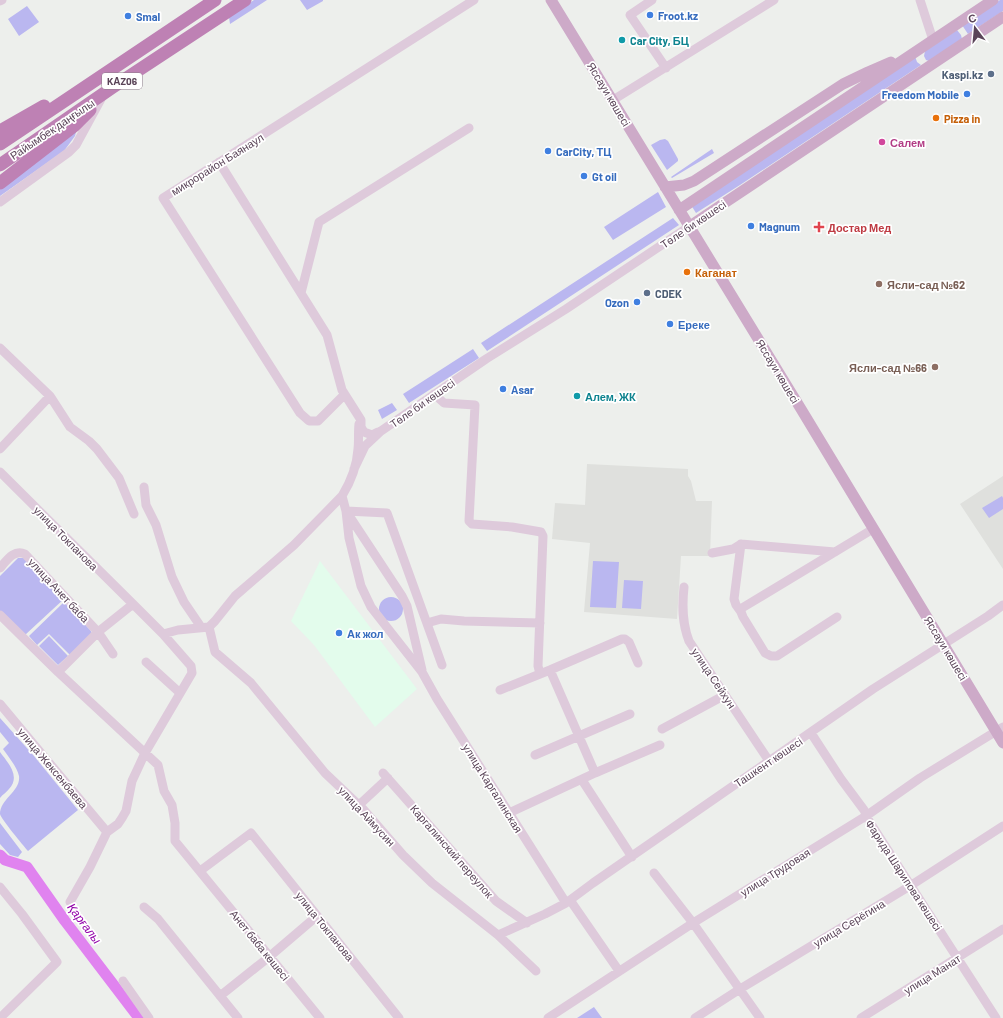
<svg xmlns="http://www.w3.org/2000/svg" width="1003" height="1018" viewBox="0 0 1003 1018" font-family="Barlow,sans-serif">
	<rect width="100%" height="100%" fill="#edefec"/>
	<path fill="#e3fcec" d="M320,561L417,689L375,727L314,645L291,621Z"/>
	<path fill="#dfe0dd" d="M587,464L688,469V476L691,481L696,501H712L710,556H681L677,619L584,612L590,543L552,539L555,503L585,505Z
		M1003,476V569L960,504Z"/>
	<path fill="#bab7f0" d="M254,0H267L230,24L229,17Z
		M300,0H323V1L307,10Z
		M1000,0H1003V11L968,34L962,25Z
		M27,6L39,22L19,36L8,19Z
		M957,30L961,35L962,39L929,61L926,60L924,56L925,51Z
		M915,56L917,62L921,65L740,185L696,213L691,205Z
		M77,128L75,136L64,151L0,196V189Z
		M665,139L668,141L678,159V161L667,170L651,145L660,140Z
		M712,149L714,153L672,178L671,177Z
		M658,192L666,207L613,240L604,227Z
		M673,218L679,225L487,351L481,343Z
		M473,349L479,358L409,403L403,394Z
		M392,403L397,410L382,419L378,410Z
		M1002,496L1003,498V509L989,518L982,508Z
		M18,558H29L65,598L25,635L0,611V576Z
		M593,561L619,562L616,608L590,607Z
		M624,580L643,581L641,609L622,608Z
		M379 609a12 12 0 1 1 24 0a12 12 0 1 1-24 0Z
		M64,602L91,631L92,634L70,655L49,634L37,645L29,636Z
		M49,636L68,656L58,665L39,646Z
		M0,718L34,756L78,810L28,851C23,845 1,819 0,814C0,799 21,791 19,776C17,767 8,756 3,749L9,743L0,732Z
		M0,752C8,763 21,776 9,789C7,792 3,794 0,798Z
		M0,823L22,852L18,857L10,855L0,844Z
		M594,1007L602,1018H577Z"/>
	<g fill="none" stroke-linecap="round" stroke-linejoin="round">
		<path stroke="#e083ef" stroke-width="11" d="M0,855L5,860L27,867L65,921L139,1018"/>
		<path stroke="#decadb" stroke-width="9" d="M652,0L630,15L666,68
			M920,0L933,40
			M0,1L2,0
			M613,100L774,0
			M219,162L327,335L342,390L361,420V427L364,432L372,435L378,432
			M0,202L69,152L76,145L101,99
			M301,293L319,222L469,128
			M0,348L50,396L70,427L89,441L97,449L119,478L134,514
			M434,394L444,403L475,405L469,521L472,524L512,527L541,532L543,536L538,666L540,674
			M344,395L318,421H309L300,413L163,198L474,0
			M0,449L50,396
			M354,469L365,446L381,431L486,359L566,309L690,226
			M0,472L133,604
			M144,487L146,505L156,525L172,577L184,602L201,627
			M342,496L346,511L349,538L361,586L371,607L422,672L437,699L566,903
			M346,511L387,513L442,665
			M348,514L402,596L407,606L422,670
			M712,553L733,549L741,544
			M0,568C7,560 14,549 25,554L98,632L113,654
			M684,587C682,606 682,623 689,641L769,761
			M741,612L736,605L734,599L741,544L835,552
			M0,615L58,672
			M837,617L777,656H771L765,653L743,617L741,612L742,608L873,529
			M427,623L441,619L464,621L540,623
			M209,627L178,630L163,634L133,604L98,632L58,672L158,765L164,791L172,805L175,823V841L320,1018
			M209,627L215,652L251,683L325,773L363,809L403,855L432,883L498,935L536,971
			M209,627L215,621L235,596L294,545L342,496C350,483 357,465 358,449C359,441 358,432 359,424
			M146,662L180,693
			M550,670L595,773
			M500,690L550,670L622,639H625L629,642L638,663
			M0,704L107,832
			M662,729L725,695
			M811,733L841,779L864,810L869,821L996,1018
			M535,755L630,714
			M383,773L496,901L527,923
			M582,780L632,857
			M359,805L388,778
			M509,813L595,773L660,745
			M200,871L251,833L399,1018
			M654,873L693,923L760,1018
			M0,887L22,914L57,962L0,1018
			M570,900L619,971
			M70,902L90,867L107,832L118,824L122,818L126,811L132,781L145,753L192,673L191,666L163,634
			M144,907L158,919L238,1018
			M498,935L545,914L566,903L593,883L873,689L988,616L1003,605
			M123,981L149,1018
			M220,996L269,957L317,916
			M548,1018L693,923L866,816L920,778L1003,727
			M695,1018L740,989L910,886L1003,826
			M861,1018L1003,929"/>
		<path stroke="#cdaac8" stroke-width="11" d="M551,0L801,409L1003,743
			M665,187L684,185L694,181L843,84L868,72L891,62
			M679,210L993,0
			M690,226L1003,17"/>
		<path stroke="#be81b4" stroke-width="13" d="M0,131L44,106
			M0,144L215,0
			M0,165L113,87L245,0
			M0,183L75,125L90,110"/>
	</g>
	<g fill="#3f7fe0" stroke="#fff" stroke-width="1.5">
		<circle cx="650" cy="15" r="4"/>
		<circle cx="128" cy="16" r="4"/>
		<circle cx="967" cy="94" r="4"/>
		<circle cx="548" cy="151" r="4"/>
		<circle cx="584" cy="176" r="4"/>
		<circle cx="751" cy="226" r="4"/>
		<circle cx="637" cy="302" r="4"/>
		<circle cx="670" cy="324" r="4"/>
		<circle cx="503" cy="389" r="4"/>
		<circle cx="339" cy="633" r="4"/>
	</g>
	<g fill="#0f9aa8" stroke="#fff" stroke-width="1.5">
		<circle cx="622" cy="40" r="4"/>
		<circle cx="577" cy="396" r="4"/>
	</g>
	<g fill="#5c6f8a" stroke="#fff" stroke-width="1.5">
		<circle cx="991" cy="74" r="4"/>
		<circle cx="647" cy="293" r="4"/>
	</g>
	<g fill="#e8710a" stroke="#fff" stroke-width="1.5">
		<circle cx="936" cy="118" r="4"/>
		<circle cx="687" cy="272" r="4"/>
	</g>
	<circle fill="#d1479c" stroke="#fff" stroke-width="1.5" cx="882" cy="142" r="4"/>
	<path fill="#e0444e" stroke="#fff" stroke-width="1.5" d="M817 221h4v4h4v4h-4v4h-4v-4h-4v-4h4z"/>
	<g fill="#8d6e63" stroke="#fff" stroke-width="1.5">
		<circle cx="879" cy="284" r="4"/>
		<circle cx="935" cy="367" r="4"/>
	</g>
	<g text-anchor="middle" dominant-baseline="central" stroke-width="3.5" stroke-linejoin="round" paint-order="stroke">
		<rect fill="#fff" stroke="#8c7c8a" stroke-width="1" x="102" y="73" width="40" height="16" rx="3"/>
		<g font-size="10" font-weight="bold" fill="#5a4458">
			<text x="122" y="81">KАZ06</text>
		</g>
		<g font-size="11" font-weight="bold" fill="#366cbe" stroke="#fff" text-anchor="start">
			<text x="658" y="15">Froot.kz</text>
			<text x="136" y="16">Smal</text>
			<text x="959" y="94" text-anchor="end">Freedom Mobile</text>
			<text x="556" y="151">CarCity, ТЦ</text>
			<text x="592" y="176">Gt oil</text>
			<text x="759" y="226">Magnum</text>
			<text x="629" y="302" text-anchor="end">Ozon</text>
			<text x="678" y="324">Ереке</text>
			<text x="511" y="389">Asar</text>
			<text x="347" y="633">Ак жол</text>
		</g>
		<g font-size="11" font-weight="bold" fill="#0d838f" stroke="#fff" text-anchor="start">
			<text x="630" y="40">Car City, БЦ</text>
			<text x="585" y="396">Алем, ЖК</text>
		</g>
		<g font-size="11" font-weight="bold" fill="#4e5e75" stroke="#fff" text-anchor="end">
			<text x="983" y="74">Kaspi.kz</text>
			<text x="655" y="293" text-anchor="start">CDEK</text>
		</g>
		<g font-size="11" fill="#5a4458" stroke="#fff">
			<text transform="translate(609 94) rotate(59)">Яссауи көшесі</text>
			<text transform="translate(52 129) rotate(-34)">Райымбек даңғылы</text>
			<text transform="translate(217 164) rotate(-32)">микрорайон Баянаул</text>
			<text transform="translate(693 224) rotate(-34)">Төле би көшесі</text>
			<text transform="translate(778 371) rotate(59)">Яссауи көшесі</text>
			<text transform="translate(422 403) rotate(-35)">Төле би көшесі</text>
			<text transform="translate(66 538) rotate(45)">улица Токпанова</text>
			<text transform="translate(59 590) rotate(47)">улица Анет баба</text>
			<text transform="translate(946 648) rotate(59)">Яссауи көшесі</text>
			<text transform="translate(714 678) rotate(56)">улица Сейхун</text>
			<text transform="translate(768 762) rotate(-34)">Ташкент көшесі</text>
			<text transform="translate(53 768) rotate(50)">улица Жексенбаева</text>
			<text transform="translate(493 788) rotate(58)">улица Каргалинская</text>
			<text transform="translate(367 816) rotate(47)">улица Аймусин</text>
			<text transform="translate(452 851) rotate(49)">Каргалинский переулок</text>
			<text transform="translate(775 872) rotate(-32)">улица Трудовая</text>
			<text transform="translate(904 875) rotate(57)">Фарида Шарипова көшесі</text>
			<text transform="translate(849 923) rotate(-31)">улица Серёгина</text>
			<text transform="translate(325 926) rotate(51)">улица Токпанова</text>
			<text transform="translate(260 945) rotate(51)">Анет баба көшесі</text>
			<text transform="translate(932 974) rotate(-32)">улица Манат</text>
		</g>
		<g font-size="11" font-weight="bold" fill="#c56008" stroke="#fff" text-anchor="start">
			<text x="944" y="118">Pizza in</text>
			<text x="695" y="272">Каганат</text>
		</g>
		<g font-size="11" font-weight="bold" fill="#b23c85" stroke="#fff" text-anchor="start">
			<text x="890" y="142">Салем</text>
		</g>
		<g font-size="11" font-weight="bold" fill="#be3a42" stroke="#fff" text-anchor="start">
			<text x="828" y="227">Достар Мед</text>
		</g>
		<g font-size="11" font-weight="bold" fill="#785e54" stroke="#fff" text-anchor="start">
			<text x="887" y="284">Ясли-сад №62</text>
			<text x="927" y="367" text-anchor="end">Ясли-сад №66</text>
		</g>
		<g font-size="12" font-style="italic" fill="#9407ab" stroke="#fff">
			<text transform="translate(85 923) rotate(53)">Қарғалы</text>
		</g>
	</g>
	<g transform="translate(975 28) rotate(344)" stroke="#ffffff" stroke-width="3" paint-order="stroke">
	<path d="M0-3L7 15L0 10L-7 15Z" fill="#5a4458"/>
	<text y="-6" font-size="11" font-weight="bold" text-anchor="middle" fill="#5a4458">С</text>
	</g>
</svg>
